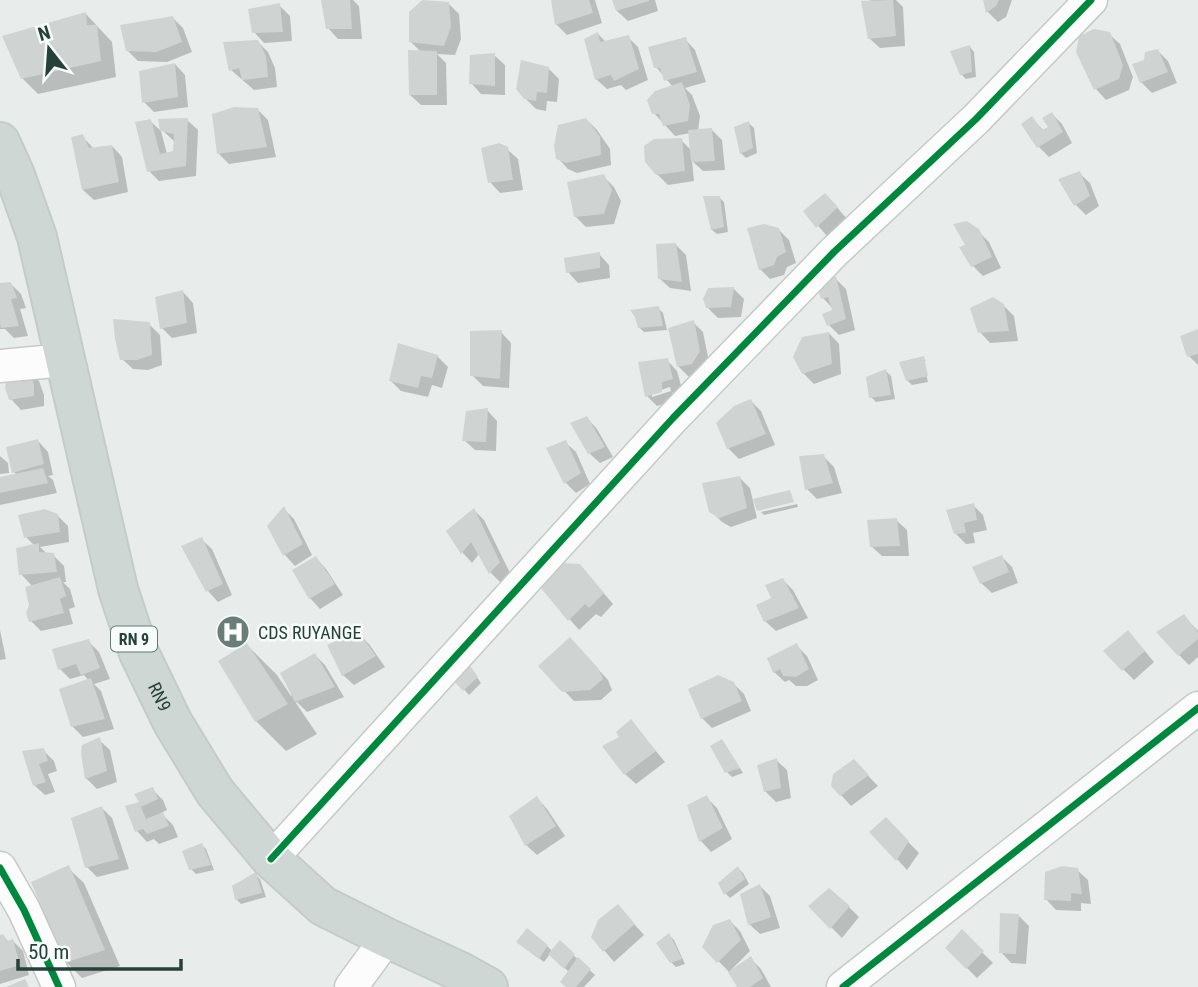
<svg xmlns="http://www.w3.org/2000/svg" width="1198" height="987" viewBox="0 0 1198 987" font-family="'Roboto Condensed',sans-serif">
	<rect width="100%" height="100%" fill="#e8edeb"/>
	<path fill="#0003" fill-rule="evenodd" d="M323,0H353L359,6L362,39H338L328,28Z
		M552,0H595L602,23L567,35L556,24Z
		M614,0H655L658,11L628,21L617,11Z
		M873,0H896L903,7L905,46L880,48L869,38L863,2Z
		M984,0H1012L1006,17L998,22L988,12Z
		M448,3L459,14L461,39L455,55L437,54L446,63L447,105H421L410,95L421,52L411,42Z
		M279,5L290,16L292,41L264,43L254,32Z
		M86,14L112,42L116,77L38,94L22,78Z
		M173,18L183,28L192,52L167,62L138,61L127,50Z
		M598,34L606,42L628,37L638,47L648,80L626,90L621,85L607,89L596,79Z
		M1109,34L1120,44L1133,77L1129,90L1106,100L1096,89Z
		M685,39L695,50L706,82L685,88L692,95L700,116L698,131L712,130L722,140L725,170L703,171L692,161L694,181L668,185L657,174L681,140L691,150L690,133L675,136L654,113L673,87L656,67Z
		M257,41L268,52L275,68L277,87L254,90L231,70Z
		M970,47L974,52L976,77L966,79L961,74Z
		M1158,51L1168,61L1177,83L1152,93L1141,82L1146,61Z
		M494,55L505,65V95L481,94L471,83Z
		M175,64L185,75L188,107L154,112L144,102Z
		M549,69L559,79L557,102L547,101L546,111L536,109L525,98Z
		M257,109L268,120L276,157L229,164L219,154Z
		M1052,114L1062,124L1072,143L1049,157L1039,147L1024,124L1032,118L1044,131L1050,127Z
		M586,119L597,130L610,149L611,165L577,173L568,169L558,158Z
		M187,120L198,130L196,176L159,181L149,171L150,121L161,131L167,154L175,153V142L162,130Z
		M749,123L754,128L757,153L746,158L741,153Z
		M82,136L94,149L112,146L122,157L128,192L94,200L83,190Z
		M507,149L518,159L523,190L500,193L490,182Z
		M1079,173L1090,183L1099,206L1086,215L1075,204Z
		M603,176L614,187L621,201L614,224L586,227L575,216Z
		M719,197L724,202L728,232L717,234L712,230Z
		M835,205L847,219L828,237L805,211Z
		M778,229L789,240L796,263L787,267L784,275L770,279L760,269Z
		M978,231L989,242L1001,268L983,276L973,266Z
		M676,245L686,255L691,291L670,288L659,278Z
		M599,254L609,265L610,278L578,283L568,272Z
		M836,279L846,289L855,330L839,335L829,325L833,309L823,298Z
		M11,284L21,294L26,308L20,309L28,336L14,338L5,329H0V285Z
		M734,289L744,299L741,317L718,318L707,307Z
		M183,292L193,303L197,333L172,338L162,328Z
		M1003,305L1014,316L1018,341L990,343L980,332Z
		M658,308L663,313L667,330L644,332L639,327Z
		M693,322L703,332L709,362L703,374L689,377L678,366Z
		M149,324L160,335L162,365L148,370L133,369L122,359Z
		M1198,331V365L1189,356Z
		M501,332L511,343L509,388L483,386L472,375Z
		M829,333L839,344L841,374L814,384L803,373Z
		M437,356L448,367L442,388L432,385L428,397L401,391L390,380Z
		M923,358L926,361H923L928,382L912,385L907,380Z
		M667,360L677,371L682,389L672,393V402L657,406L647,396ZM670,387L671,391L652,397V393Z
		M28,371L39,381L44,395V406L21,410L11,399Z
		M886,371L891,376L895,399L876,402L871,397Z
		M751,401L761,411L775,445L739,459L728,448Z
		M487,410L497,421L496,451L475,450L464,440Z
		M587,418L597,429L613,457L600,463L589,453Z
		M38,441L48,452L53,475L48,476L53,480L57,493L0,505V479L17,475L14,472Z
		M565,442L576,452L590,484L576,493L566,483Z
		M0,456L8,463L9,473L0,474Z
		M823,456L834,467L842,493L817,499L807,489Z
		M740,478L750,488L757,518L731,527L722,522L711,511Z
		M797,504L798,507L764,515L761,512Z
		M973,505L983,515L987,530L973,533L975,543L966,544L955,533Z
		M284,509L294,519L312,555L295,566L285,555L269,526Z
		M474,510L484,520L510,573L501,583L491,573L479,554L472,563L463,553L449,531Z
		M57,515L68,526L69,542L40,547L48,555H53L64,566L66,582H63L70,589L75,607L69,609L73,624L41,631L31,621L33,587L21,574L35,546L26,537Z
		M896,520L907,530L909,556H882L871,546Z
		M201,539L212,549L232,595L218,602L208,591L184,547Z
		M1002,557L1012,567L1018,583L992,593L981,583Z
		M316,558L326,569L343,595L320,609L310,598Z
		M590,577L613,604L601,617L596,614L579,630L543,588Z
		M783,580L793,590L808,618L776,631L765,621L773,599Z
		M1184,616L1198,631V657L1189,665L1179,655Z
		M0,630L6,659L0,660Z
		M358,633L369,644L385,667L354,685L343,675Z
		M88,641L99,652L110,679L94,684L101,691L114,729L83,737L72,726L89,681L84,675L70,679L60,669Z
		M1138,643L1154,662L1134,680L1105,651Z
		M247,645L277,675L291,696L315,655L325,665L344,697L307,712L297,702L296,703L317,734L286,751L256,721Z
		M797,646L807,656L818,680L807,686H796L789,680L785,682L774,672Z
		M580,650L608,680L612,690L601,700L574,701L540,666Z
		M466,662L481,683L469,695L453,677Z
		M733,683L744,694L751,711L712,728L702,718Z
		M631,721L665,762L636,784L625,774L622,737Z
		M99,740L110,750L117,782L97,789L86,778Z
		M722,741L726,746L743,773L732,777L727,772Z
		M43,750L54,761L57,771L48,774L55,792L45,795L34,785L24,752Z
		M776,760L787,770L791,798L776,802L765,791Z
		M854,761L878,786L851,806L833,786Z
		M152,789L163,800L167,810L161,813L173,825L178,837L159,844L154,839L147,842L137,831L127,807L142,803Z
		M706,797L717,808L732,839L711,852L701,841L689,806Z
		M537,798L547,809L565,836L537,855L526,845Z
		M102,808L112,818L129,869L97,877L87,867Z
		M886,819L919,853L907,870L872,832Z
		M202,845L206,849L214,870L196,874L191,869Z
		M68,868L84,883L120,966L82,978L66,962Z
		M738,868L743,873L749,884L730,898L726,894L720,883Z
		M1077,870L1088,880L1091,904L1081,903V911L1056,910L1046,899Z
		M255,874L260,879L266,897L241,904L237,900Z
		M760,886L770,896L780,928L760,934L749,924Z
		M810,906L849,907L859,917L842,938Z
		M1019,916L1029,926L1026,964L1011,963L1001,952Z
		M628,917L644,935L614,962L593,937Z
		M730,921L740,931L750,951L730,971L751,959L761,969L771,987H740L729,972L704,946Z
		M962,932L993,963L977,978L947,948Z
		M669,935L674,940L685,964L676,967L671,962Z
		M3,936L9,942L13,941L23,951L29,975L0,984V937Z
		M560,943L595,975L584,987H567L569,972L550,954L544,962L523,946H547L553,952Z"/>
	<path fill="#cfd4d2" d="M321,0H350L352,29H326Z
		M422,0L449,2L451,27L444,46L409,42V12Z
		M551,0H589L593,13L555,25Z
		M612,0H649V1L616,11Z
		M893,0L896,36L868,39L861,1Z
		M983,0H999L996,6L986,13Z
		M280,3L283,32L252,33L248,9Z
		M86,12L87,25H97L101,61L21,79L2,36Z
		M173,16L182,42L156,52L126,51L120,25Z
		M1094,29L1110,32L1123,65L1119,79L1094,90L1076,52L1079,36Z
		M598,32L600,42L629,35L639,69L614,81L611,75L595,80L584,39Z
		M686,37L697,72L664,81L660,68H654L648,47Z
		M258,40L266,56L268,77L242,80L239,68L229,71L223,42Z
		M970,45L972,72L960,75L950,51Z
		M1158,49L1168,72L1140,83L1132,64L1144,60L1145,52Z
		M408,50L437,51V95H409Z
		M495,53V86L469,84L470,55Z
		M521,60L549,67L547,93L537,92L536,101L524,99L516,89Z
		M175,63L178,97L142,103L139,71Z
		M682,82L690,105L688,121L663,126L659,114H652L647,100L655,91Z
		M234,107L258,108L267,147L217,154L212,114Z
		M1052,112L1063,132L1037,148L1021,124L1032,116L1042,130L1048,127L1042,118Z
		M188,118L186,166L147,172L135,122L151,119L160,154L173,151L174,134L160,131L158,119Z
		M586,118L600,137L601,155L566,163L556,159L554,146L558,125Z
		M749,121L753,148L740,154L734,127Z
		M712,128L715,161L691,162L688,130Z
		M83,134L89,148L112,145L119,182L82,190L71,137Z
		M682,138L685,171L656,175L645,162L644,146L654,139Z
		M499,143L508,147L513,180L488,183L481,148Z
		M1080,171L1090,196L1074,206L1058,179Z
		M604,174L612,190L604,214L574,217L567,182Z
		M825,193L838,207L816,228L803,211Z
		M703,196H720L724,227L711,230Z
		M967,221L979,229L992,257L971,267L959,247L965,245L953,224Z
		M764,224L779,228L786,252L777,257L774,265L759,270L747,228Z
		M676,243L682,282L658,279L656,244Z
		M600,252V268L566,273L564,258Z
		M836,276L846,319L827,326L822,314L832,310L828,297L821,299L817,287Z
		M11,282L17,298L11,299L19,326L1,328L0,324V283Z
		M734,287L731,307L706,308L703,299L708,288Z
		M183,290L187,323L160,329L155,297Z
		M993,297L1004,304L1009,331L978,333L970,308Z
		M659,306L663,326L638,328L635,317L630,310Z
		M113,319L150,322L152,355L137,360H120L115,339Z
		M694,320L700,351L692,364L677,367L668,328Z
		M1198,329V354L1187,357L1180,336Z
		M502,330L500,379L470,376V331Z
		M829,332L832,364L802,374L793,357L802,337Z
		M398,343L438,355L432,378L421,376L418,388L389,381Z
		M924,356L928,376L906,381L899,362Z
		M668,358L673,379L662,382V392L645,397L638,362Z
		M29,369L34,384V396L9,400L5,388L7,373Z
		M886,369L891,395L869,398L866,377Z
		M751,399L766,434L727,449L716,423L734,406Z
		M488,408L486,442L462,441L466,411Z
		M587,416L605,447L588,454L570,423Z
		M38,439L44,464L12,473L6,447Z
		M566,440L581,473L564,484L546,448Z
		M824,454L833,483L805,490L799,456Z
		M43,468L48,483L0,493V477Z
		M740,476L747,508L719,518L709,512L702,483Z
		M790,490L794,502L757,511L753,499Z
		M974,503L977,520L964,523L966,533L954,534L946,510Z
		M284,506L303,544L283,556L267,526Z
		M474,508L500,562L489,574L471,542L461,554L446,531Z
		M45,509L58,514L60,532L24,538L18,515Z
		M897,518L900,546L870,547L867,520Z
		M202,537L223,584L206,592L181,546Z
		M39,543V552L54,553L57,572L19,575L16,548Z
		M1002,555L1009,572L980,584L972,567Z
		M316,556L335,584L309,599L292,570Z
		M563,563L580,564L604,593L589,608L585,604L568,621L541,588Z
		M60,577L66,596L60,599L64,613L29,622L26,613L29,605L25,587Z
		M783,578L799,608L764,622L756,605L771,598L765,585Z
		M1184,614L1198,633V639L1178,656L1156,632Z
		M1128,630L1145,651L1122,671L1103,651Z
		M358,631L376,656L342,676L327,645Z
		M570,637L598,668L603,679L590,690L562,692L538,666Z
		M89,639L100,668L81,675L76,664L58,670L52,649Z
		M247,643L288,704L255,722L218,661Z
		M797,643L809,669L796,677L783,676L780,669L773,673L767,658Z
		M315,653L335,687L295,702L280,673Z
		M466,660L478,677L463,691L450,677Z
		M718,675L734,682L742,701L701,719L688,689Z
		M91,678L105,719L71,727L59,689Z
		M631,719L656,751L624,775L602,746L619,737L616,732Z
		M100,737L107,771L85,779L81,754L82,745Z
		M722,739L740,768L725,773L710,746Z
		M44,748L48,761L39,764L46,782L33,786L22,751Z
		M777,758L781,788L764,792L757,765Z
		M854,759L869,775L840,796L831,786L833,774Z
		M153,787L158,799L141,807L146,819L163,812L169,826L147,834L143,829L135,832L125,806L139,802L134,794Z
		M707,795L723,828L699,842L687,805Z
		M537,796L556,826L525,846L509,816Z
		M102,806L119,859L85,868L71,818Z
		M886,817L909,841L896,861L869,832Z
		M202,843L211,865L189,870L182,851Z
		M69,865L105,950L64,963L31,882Z
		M738,866L745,879L724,895L718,883Z
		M1062,866L1078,868L1082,894L1071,893V901L1044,900L1045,872Z
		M256,872L262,893L235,900L232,886Z
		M760,884L771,917L748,925L740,894Z
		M829,888L850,906L830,929L808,906Z
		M618,904L635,924L603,952L591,937L598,920Z
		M1000,913L1019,914L1016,954L999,953Z
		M730,919L741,940L717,963L702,947L713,925Z
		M527,928L548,945L539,959L516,942Z
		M962,929L984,951L966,969L945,948Z
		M669,933L682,959L670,963L656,943Z
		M3,934L7,941L13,939L20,965L0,971V935Z
		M560,940L575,954L564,969L548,954Z
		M751,956L763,978L750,987H737L728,972Z
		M578,957L591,969L576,987H566L560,982Z
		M25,979L29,987H6Z"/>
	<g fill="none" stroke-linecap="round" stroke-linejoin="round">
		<defs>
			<path id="minor" d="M0,366L65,360
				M271,859L673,418L834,252L976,119L1091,0
				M0,868L24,910L59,987
				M351,987L387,938
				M843,987L1198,708"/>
			<g id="major">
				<path id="s1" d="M0,142L15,175L37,237L118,589L139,653L173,723L215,792L271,859L323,906L387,938L461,972L488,987"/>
			</g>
		</defs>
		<use href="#minor" stroke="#c5cac8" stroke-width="35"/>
		<use href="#major" stroke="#c3ccc9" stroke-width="42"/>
		<use href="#minor" stroke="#fcfcfc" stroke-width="32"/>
		<use href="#major" stroke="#cfd7d5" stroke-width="38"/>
		<defs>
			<path id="cycleway" d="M271,859L673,418L834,252L976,119L1091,0
				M0,868L24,910L59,987
				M843,987L1198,708"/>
		</defs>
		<use href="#cycleway" stroke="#f7fbf9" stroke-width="11"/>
		<use href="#cycleway" stroke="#00873e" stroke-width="7"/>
	</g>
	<defs>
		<symbol id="hospital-disc" viewBox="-11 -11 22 22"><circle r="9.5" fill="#697e78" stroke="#f7fbf9"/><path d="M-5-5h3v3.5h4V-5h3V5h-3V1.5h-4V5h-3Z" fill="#fff"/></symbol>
	</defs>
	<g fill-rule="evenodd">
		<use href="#hospital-disc" x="214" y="613" width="38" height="38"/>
	</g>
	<g text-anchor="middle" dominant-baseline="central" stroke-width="5" stroke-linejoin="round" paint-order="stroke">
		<rect fill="#f7fbf9" stroke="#637a73" stroke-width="2" x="111" y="626.5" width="46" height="25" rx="5"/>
		<g font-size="16" font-weight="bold" fill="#24423a">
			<text x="134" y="639">RN 9</text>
		</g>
		<g font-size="18" fill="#24423a" stroke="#f7fbf9" text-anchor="start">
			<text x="258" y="632">CDS RUYANGE</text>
		</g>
		<g font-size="18" fill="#24423a" stroke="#f7fbf9">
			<text stroke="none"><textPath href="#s1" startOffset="579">RN9</textPath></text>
		</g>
	</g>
	<g transform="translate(49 49) rotate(343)" stroke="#f7fbf9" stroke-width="5" paint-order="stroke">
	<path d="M0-5L12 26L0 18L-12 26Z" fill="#24423a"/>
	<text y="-10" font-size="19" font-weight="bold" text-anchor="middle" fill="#24423a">N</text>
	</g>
	<path d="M18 959v10h163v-10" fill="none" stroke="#24423a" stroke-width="3.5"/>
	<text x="28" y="959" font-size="21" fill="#24423a" stroke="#f7fbf9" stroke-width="5" paint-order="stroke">50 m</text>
</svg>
